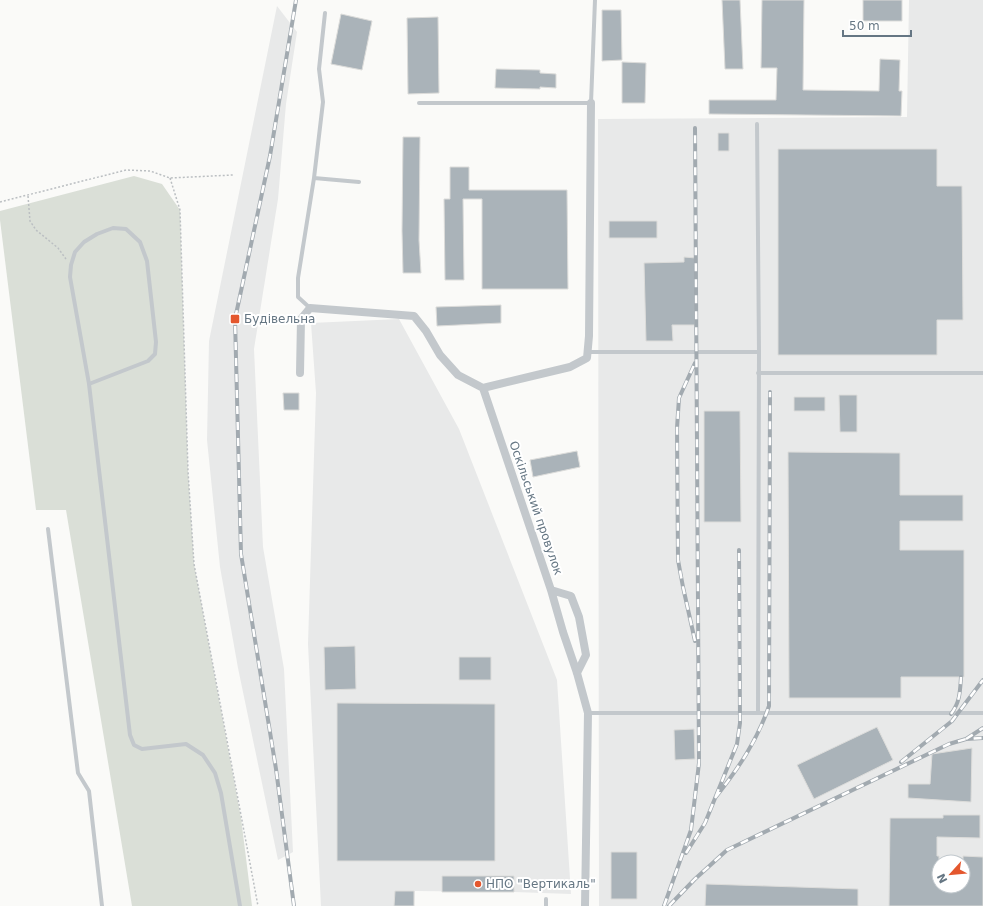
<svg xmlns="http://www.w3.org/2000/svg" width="983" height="906" viewBox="0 0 983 906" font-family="'DejaVu Sans',sans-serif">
	<rect width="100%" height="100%" fill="#fafaf8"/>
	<path fill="#e8e9e9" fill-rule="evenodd" d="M909,0H983V906H599L598,119L907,117ZM939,862H963V886H939Z
		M277,6L297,32L286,104L278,199L254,349L263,547L284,669L293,852L278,860L238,668L220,567L207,440L209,341Z
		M399,319L459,429L557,680L571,894L514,892L415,891L414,906H321L308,644L316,393L311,323Z"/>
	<path fill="#dadfd7" d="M134,176L162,184L180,210L188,471L194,564L241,818L252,906H132L66,510H36L0,220V211Z"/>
	<path fill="#aab3b9" stroke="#dcdcda" d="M722,0H740L743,69H725Z
		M762,0H804L803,90L879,91L880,59L900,60L899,91H902L901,116L709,114V100H776L777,68H761Z
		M863,0H902V21H863Z
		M602,10H621L622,60L602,61Z
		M341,14L372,21L362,70L331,64Z
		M438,17L439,93L408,94L407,18Z
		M622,62L646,63L645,103H622Z
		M496,69L540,70V73L556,74V88L540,87V89L495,88Z
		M718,133H729V151H718Z
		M403,137H420L419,240L421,273H403L402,231Z
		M778,149H937V186H962L963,320H937V355H778Z
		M450,167H469V190H567L568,289H482V199H463L464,280H445L444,199H450Z
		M609,221H657V238H609Z
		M684,257L696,258L695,325H672L673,341H646L644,263L684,262Z
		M501,305V323L437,326L436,307Z
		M283,393H299V410H284Z
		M839,395H857V432H840Z
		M794,397H825V411H794Z
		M704,411H740L741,522H704Z
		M577,451L580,467L533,477L530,460Z
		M788,452L900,453V495H963V521H900V550H964V677H901V698H789Z
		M355,646L356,689L325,690L324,647Z
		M459,657H491V680H459Z
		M337,703L495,704V861H337Z
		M877,727L893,760L814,799L797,765Z
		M694,729L695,759L675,760L674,730Z
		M972,748L971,802L908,798V784H930L932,754Z
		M943,815H980V838L937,837V856H939V886H963V856L983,857V906H889L890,818H943Z
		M611,852H637V899H611Z
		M442,876H514V892H442Z
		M706,884L858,889V906H705Z
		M395,891H414V906H394Z"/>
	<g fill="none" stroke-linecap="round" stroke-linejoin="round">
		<path stroke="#bbbfc2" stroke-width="1.5" stroke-dasharray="2 2" stroke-linecap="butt" d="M170,178L180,210L188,471L194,564L258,906
			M28,196L30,221L36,230L58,248L66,259
			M0,202L126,170L150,171L170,178L233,175"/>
		<path stroke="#c3c8cc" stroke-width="4" d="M419,103H591L595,0
			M757,124L759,352
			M314,178L359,182
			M310,308L298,297V278L314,178L323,102L319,69L325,13
			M588,352H759L758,713
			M758,373H983
			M89,384L148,361L155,354L156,342L147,261L140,242L126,229L113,228L97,234L84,242L75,252L71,265L70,277L89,384L130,735L134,745L142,749L186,744L203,755L215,773L221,793L240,906
			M48,529L78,773L89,791L102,906
			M588,713H983
			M546,899V906"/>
		<path stroke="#c3c8cc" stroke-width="8" d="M300,373L301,319L310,308L414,316L426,331L440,355L458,375L483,388L551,590L563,632L577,673L588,713L585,906
			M483,388L570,367L587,358L589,336L591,103
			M551,590L571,596L579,617L586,655L577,673"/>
		<defs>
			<path id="rail" d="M695,641L683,587L678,560L677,428L679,398L695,363
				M951,714C960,702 960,692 961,677
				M966,739L983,728
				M901,762L952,721L983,680
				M715,798C738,769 757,741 769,706L770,392
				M686,853L705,823L737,744L740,723L739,550
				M294,906L276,769L241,554L235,319L270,156L296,0
				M664,906L691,830L699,763L695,128
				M669,906L695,879L727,850L949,744L966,739L983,738"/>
		</defs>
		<use href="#rail" stroke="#a2aab0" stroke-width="4"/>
		<use href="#rail" stroke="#fff" stroke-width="2.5" stroke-dasharray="8" stroke-linecap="butt"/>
	</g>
	<g fill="#e4572e" stroke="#fff" stroke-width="1.5">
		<rect x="230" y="314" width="10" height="10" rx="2"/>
		<circle cx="478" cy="884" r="4"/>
	</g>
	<g text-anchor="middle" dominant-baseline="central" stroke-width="4" stroke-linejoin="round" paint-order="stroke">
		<g font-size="12" fill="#657683" stroke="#fff" text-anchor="start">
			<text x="244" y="319">Будівельна</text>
			<text x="486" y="884">НПО "Вертикаль"</text>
		</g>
		<g font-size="12" fill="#657683" stroke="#fff">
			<text transform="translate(536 508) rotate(71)">Оскільський провулок</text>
		</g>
	</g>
	<g transform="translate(951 874) rotate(243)"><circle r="19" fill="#ffffff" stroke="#c1c8cd"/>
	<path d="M0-3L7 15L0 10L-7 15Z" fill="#e4572e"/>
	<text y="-6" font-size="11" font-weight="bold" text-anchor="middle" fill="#657683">N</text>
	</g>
	<path d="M843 30v6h68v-6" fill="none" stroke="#657683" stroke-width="2"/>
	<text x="849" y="30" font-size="12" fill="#657683" stroke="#ffffff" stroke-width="3" paint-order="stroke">50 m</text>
</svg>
